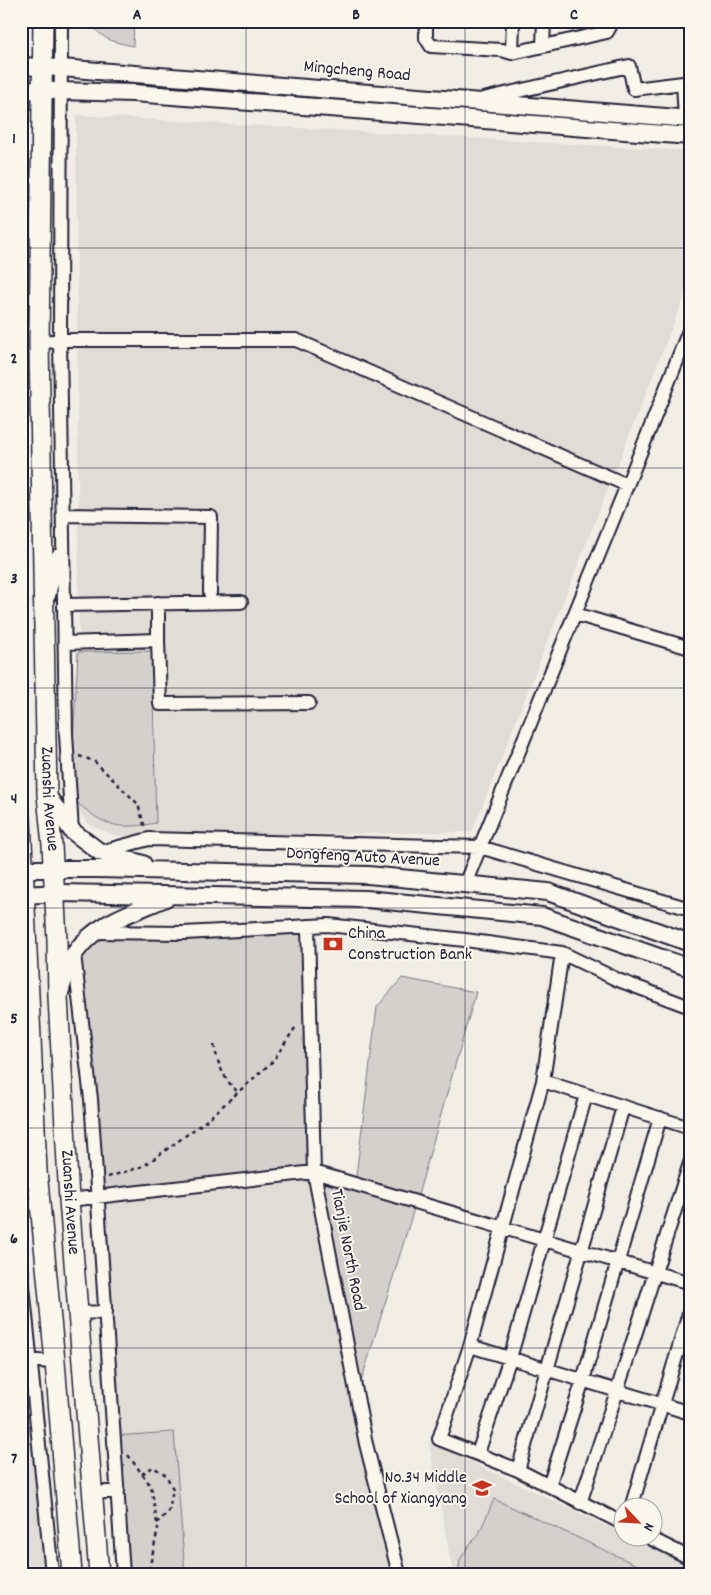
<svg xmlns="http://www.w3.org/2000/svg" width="711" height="1595" viewBox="0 0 711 1595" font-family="Dekko,sans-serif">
	<rect width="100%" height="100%" fill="#f2eee5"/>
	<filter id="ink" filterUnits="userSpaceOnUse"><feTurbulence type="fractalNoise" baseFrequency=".02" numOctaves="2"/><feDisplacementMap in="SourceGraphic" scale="10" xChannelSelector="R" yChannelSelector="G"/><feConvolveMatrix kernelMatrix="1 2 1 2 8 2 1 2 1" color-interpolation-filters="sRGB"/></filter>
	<g filter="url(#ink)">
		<path fill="#e0dcd6" d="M76,115L690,151V282L472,832L117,836L91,826L77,810L79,637Z
			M314,1172L399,1574H124L99,1196Z
			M21,1360H31L51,1574H21Z
			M429,1442L623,1534L624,1538H631L690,1565V1574H453Z"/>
		<path fill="#d4d1cc" stroke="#7b7a84" d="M88,21H134L133,46C109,41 104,40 88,21Z
			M152,651L156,823C112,831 104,825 70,797L78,652Z
			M308,926L314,1172L355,1184L377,1007L402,978L476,992L416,1202L357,1395L314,1172L99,1196L74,954L93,932Z
			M174,1432L185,1574H124L114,1436Z
			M494,1499L656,1574H458L460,1560L469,1545L478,1536Z"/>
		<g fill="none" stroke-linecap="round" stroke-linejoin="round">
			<defs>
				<path id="minor" d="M61,21L60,340L66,734L72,831
					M426,21V38L431,46L502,50L512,53L607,32L613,21
					M543,46L544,21
					M512,53L513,21
					M483,99L629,66L634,89L683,83L685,118
					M39,343L60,340H296L627,485
					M63,515L211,517L210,593
					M49,596L58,555
					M158,603V640
					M64,605L241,602
					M575,614L690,648
					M65,643L158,640L160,704L309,703
					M100,852L149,839L480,847L690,909
					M465,884L647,436L690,328
					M308,926L314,1172L366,1444L399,1574
					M93,932L184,933L328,925L465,940L562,953L618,980L690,1007
					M562,953L543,1081L470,1346L439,1439L518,1470L624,1524
					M74,954L91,1099L123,1574
					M543,1081L690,1128
					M21,1187L37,1163
					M69,1200L314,1172L690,1283
					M21,1266L52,1574
					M78,1313L106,1312
					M470,1346L690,1413
					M21,1360L55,1362
					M478,1453L510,1358L586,1095
					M518,1470L623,1107
					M549,1486L583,1380L660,1118
					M93,1493L118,1491
					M580,1503L617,1391L690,1163
					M631,1508L690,1310
					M650,1538L690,1558"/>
				<path id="major" d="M21,66L61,68L690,119
					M21,90L134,93L690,136
					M47,795L72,831L100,852L143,864
					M21,869H97L368,875L548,892L690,943
					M21,895L61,893L366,899L542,916L690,968
					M60,993C64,980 67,963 75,953C96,922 135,912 168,897"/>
				<g id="highway">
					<path id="s1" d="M43,21L39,343L47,795L52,845L57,940L58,997L69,1200L99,1574"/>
					<path d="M21,820L37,1171L55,1362L72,1574"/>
				</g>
			</defs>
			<use href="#minor" stroke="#22223b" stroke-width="16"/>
			<use href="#major" stroke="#22223b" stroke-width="20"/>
			<use href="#highway" stroke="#22223b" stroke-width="22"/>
			<path stroke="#22223b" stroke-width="2.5" stroke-dasharray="4 4" stroke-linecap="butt" d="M79,756L94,761L138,804L145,828
				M214,1045C218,1064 223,1079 238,1092
				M108,1177L144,1166L207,1120L273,1061L297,1025
				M128,1455L151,1486L158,1529L148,1574
				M142,1474L153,1467L166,1475L173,1489L169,1511L157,1523"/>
			<use href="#minor" stroke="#fbf7ec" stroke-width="12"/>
			<use href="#major" stroke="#fbf7ec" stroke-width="16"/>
			<use href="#highway" stroke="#fbf7ec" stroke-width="19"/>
		</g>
	</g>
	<path fill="none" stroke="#22223b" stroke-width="1" stroke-opacity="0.55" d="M246,21V1574M465,21V1574M21,248H690M21,468H690M21,688H690M21,908H690M21,1128H690M21,1348H690"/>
	<defs>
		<symbol id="bank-bare" viewBox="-9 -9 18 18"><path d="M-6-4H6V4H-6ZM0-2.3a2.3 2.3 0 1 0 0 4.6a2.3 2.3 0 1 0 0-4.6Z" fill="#c8321e" stroke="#fbf7ec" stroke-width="2.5" paint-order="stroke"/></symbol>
		<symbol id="school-bare" viewBox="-9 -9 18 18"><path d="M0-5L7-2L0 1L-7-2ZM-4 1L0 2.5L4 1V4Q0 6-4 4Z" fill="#c8321e" stroke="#fbf7ec" stroke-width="2.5" paint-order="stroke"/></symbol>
	</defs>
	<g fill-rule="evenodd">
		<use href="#bank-bare" x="319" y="930" width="28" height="28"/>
		<use href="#school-bare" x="468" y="1474" width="28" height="28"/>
	</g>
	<g text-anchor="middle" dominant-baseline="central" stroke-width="4" stroke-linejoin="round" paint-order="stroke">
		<g font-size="18" fill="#22223b" stroke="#fbf7ec">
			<text transform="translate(357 72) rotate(5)">Mingcheng Road</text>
			<text stroke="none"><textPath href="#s1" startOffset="778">Zuanshi Avenue</textPath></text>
			<text transform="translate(363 858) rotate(3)">Dongfeng Auto Avenue</text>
			<text stroke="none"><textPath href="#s1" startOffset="1182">Zuanshi Avenue</textPath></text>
			<text transform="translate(347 1250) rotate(79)">Tianjie North Road</text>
		</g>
		<g font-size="18" fill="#22223b" stroke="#fbf7ec" text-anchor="start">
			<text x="348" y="934">China<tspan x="348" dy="21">Construction Bank</tspan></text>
			<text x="467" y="1478" text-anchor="end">No.34 Middle<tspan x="467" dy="21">School of Xiangyang</tspan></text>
		</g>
	</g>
	<rect width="711" height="1595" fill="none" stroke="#fbf7ec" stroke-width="55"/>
	<g transform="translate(638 1522) rotate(115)"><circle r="24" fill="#fbf7ec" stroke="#a4a2a5"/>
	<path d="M0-4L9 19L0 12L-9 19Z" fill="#c8321e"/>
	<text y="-8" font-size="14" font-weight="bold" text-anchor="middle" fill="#22223b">N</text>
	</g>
	<rect x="28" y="28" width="656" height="1540" fill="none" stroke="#22223b" stroke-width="2"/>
	<g font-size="16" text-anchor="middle" font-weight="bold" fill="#22223b">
		<text x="137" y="19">A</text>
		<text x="356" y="19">B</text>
		<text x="574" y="19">C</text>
		<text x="14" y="143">1</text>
		<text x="14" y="363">2</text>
		<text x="14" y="583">3</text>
		<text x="14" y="803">4</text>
		<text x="14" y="1023">5</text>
		<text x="14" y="1243">6</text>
		<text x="14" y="1463">7</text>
	</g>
</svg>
